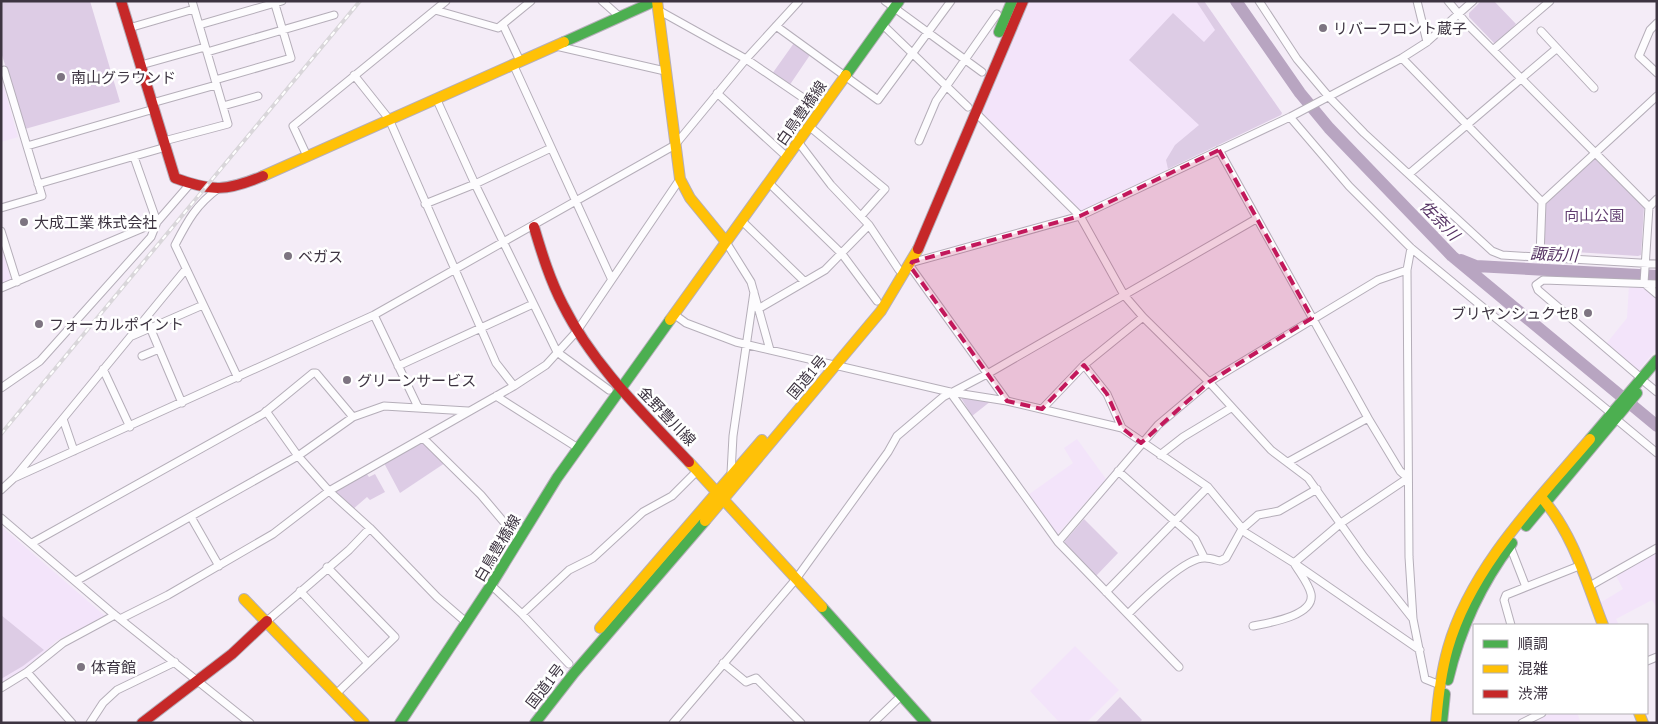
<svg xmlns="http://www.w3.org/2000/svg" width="1658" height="724" viewBox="0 0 1658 724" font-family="'PT Sans Narrow','Noto Sans JP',sans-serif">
	<rect width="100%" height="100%" fill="#f4ecf7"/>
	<path fill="#f3e4fa" d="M1026,1H1204L1282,113L1281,115L1079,212L979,112Z
		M1,77L18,137L1,142Z
		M1,244L11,280L1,284Z
		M1629,285L1642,286L1657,298V348L1638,371L1606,344L1627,318Z
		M1077,439L1106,479L1057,535L1028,495L1073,463L1064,448Z
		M1,526L105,616L56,641L31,666L1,683Z
		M1657,551V608L1652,600L1616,619L1619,625H1609L1600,603L1623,589L1615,574Z
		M1075,646L1119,690L1086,723H1060L1030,691Z
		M1552,713H1577L1581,723H1540L1541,718Z"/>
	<path fill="#ddcce5" d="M1,1H90L120,102L25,129L1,52Z
		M1196,1H1204L1282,113L1281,115L1168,169L1166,160L1175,145L1199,125L1129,60L1173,13L1204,42L1215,30Z
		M1481,1H1494L1516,24L1497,43H1494L1469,17V13Z
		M794,43L810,55L789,86L772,74Z
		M1594,158L1644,207L1641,255L1638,256L1543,250L1545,205Z
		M960,396L991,401L972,416Z
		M421,442L445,463L400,493L384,463Z
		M366,473L369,477L375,474L385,492L370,500L367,497L352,510L334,493L335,490Z
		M1084,519L1118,553L1096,576L1065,545V541Z
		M1,615L44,650L23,666L1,679Z
		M1120,697L1142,720L1139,723H1095Z"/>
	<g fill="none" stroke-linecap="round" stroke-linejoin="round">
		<path stroke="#b8a5c1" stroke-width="12" d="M1236,1L1300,93L1329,128L1452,256L1657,426
			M1461,260L1476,266L1657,276"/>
		<defs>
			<path id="street" d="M602,1L620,17
				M885,1L982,72
				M1259,1L1297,59L1329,97L1364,133L1492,251L1502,255L1657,264
				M1417,1L1427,42
				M1448,1L1467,24L1649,207
				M435,10L498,28L531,1
				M658,10L746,59L821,110
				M1657,23L1650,30L1639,56L1657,73
				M199,25L282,1
				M503,25L520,61
				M883,25L968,107
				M776,26L878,100L951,1
				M129,28L194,9
				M1541,31L1594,88
				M556,46L665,71
				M1493,50L1550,1
				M207,52L334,15
				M1402,58L1542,202
				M513,64L611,278
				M141,65L205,47
				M354,75L389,119L496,363L514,386
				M215,80L291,58L274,1
				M717,93L788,158
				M436,98L475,184L557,352L609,390
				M152,103L216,85
				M223,106L258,96
				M975,112L1080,216L1124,295L1143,317L1209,382L1271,450L1308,478L1364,557L1413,619
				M1290,117L1349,186L1411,248L1611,413
				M810,127L885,189L861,216
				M164,141L228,124L192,1
				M919,141L936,101L997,14
				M799,143L831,185L869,225L899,270
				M27,146L154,109
				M1219,150L1368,418L1400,471L1408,478
				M307,156L293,126L446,1
				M134,157L157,222
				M1409,174L1556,49
				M769,183L842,254L877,301
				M38,184L166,147
				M219,188C196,205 188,220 175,245L238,378
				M1657,199L1649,207L1644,283L1657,294
				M425,204L475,184L551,148
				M1,208L42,196L4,70
				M742,221L804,281
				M1,231L17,282
				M726,242L751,282L770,350
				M1411,248L1407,270L1409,557L1413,619L1425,679L1440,685
				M1540,256L1542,202L1657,96
				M914,262L1080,216L1290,117L1402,58L1427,42L1473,1
				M910,266L1007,401
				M1,288L157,222
				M758,309L825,270L869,225
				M374,315L418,407
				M675,315L686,323L736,342L950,392L1007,401L1122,428L1208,487L1246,533L1294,563L1420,650
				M146,318L182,403
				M132,336L203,305
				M142,356L159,349
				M1084,365L1107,394L1122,428
				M398,366L533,304
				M103,369L130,427
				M1641,378L1538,290L1536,285L1543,280L1657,284
				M1646,383L1657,392
				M1,388L40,361L151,237L157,222L190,184
				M950,392L1058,542L1179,667
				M496,396L578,448
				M1042,409L1084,365L1143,317
				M266,411L298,456L329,491L370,528L437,597L467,623
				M63,419L74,451
				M1616,419L1657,453
				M423,438L481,495L519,540
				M1160,455L1183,437L1231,408
				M1288,462L1368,418
				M1118,471L1195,539L1204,557
				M731,473L733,436L754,292
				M15,477L186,269
				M1,490L14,478L374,315L675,145L746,59L799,1
				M191,517L219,566
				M1,518L110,611L250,723
				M1058,542L1158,425L1209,382L1378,280L1407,270
				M32,543L263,414L313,373H316L353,417
				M1510,546L1526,587
				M327,567L395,637L336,694
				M76,581L298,456L353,417L384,406L468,411
				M491,585L522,614L569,664
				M1588,587L1657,548
				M300,591L368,663
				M1106,592L1208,487
				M522,614L569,570L593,558L643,512L672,496L698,470
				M1128,614C1142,600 1185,557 1205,558C1210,558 1216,560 1220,561L1226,558L1242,529L1258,515L1279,511L1317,489
				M120,619L168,595L273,534L329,491L514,386L546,365L577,331L680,179
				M267,621L349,550L370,528
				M1511,625L1504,600L1506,595L1579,566
				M1253,626C1268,623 1315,616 1311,594C1309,584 1299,572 1294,563L1341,523L1408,478
				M1647,661L1657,657
				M723,663L746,682L756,678L801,723
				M27,672L72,723
				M1,688L27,672L63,643L115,615
				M90,723L103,703L117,690L175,662
				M673,723L796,579L888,452L897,436L943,397L989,373L1256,219
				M873,723L901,696
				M1522,723L1542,713"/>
			<path id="fast" d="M999,32L1012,1
				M564,42L655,1
				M846,75L899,1
				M1590,439L1657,360
				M1526,526L1637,393
				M822,607L926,723
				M1448,680C1460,629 1480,585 1512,543
				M400,723L491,585L557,478L670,320
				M535,723L574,673L705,521
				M1442,723L1445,694"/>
			<path id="slow" d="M657,1L680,179L690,198L726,242
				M263,176L564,42
				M670,320L846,75
				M689,462L822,607
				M1541,497C1573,533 1586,581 1603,625
				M705,521L881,311L918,249
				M244,599L364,723
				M600,628L762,440
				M1639,713L1643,723
				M1436,723C1438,697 1441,673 1448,648C1471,567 1537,501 1590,439"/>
			<path id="jam" d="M121,1L175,178C212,192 227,191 263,176
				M534,227C542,254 550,280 563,305C593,365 644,414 689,462
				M918,249L1023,1
				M142,723L232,654L267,621"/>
		</defs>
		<use href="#street" stroke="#b5aeb9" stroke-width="9"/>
		<use href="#fast" stroke="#b5aeb9" stroke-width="12"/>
		<use href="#slow" stroke="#b5aeb9" stroke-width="12"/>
		<use href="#jam" stroke="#b5aeb9" stroke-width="12"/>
		<use href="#street" stroke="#fdfcfe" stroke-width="7"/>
		<use href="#fast" stroke="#4caf50" stroke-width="10"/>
		<use href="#slow" stroke="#ffc107" stroke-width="10"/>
		<use href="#jam" stroke="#c62828" stroke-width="10"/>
		<defs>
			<path id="rail" d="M1,434L360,1"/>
		</defs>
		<use href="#rail" stroke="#d9d6da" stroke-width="4"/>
		<use href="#rail" stroke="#fff" stroke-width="2" stroke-dasharray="5.5" stroke-linecap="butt"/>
	</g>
	<path fill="#c2185b" fill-opacity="0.2" stroke="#c2185b" stroke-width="4" stroke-dasharray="10 6" stroke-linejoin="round" d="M1219,150L1312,318L1209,382L1141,443L1122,428L1107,394L1084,365L1042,409L1007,401L910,266L912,262L1080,216Z"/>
	<g fill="#7d7481" stroke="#fff" stroke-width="2">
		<circle cx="1323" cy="28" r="5"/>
		<circle cx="61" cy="77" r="5"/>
		<circle cx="24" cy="222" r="5"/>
		<circle cx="288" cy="256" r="5"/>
		<circle cx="1588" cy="313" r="5"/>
		<circle cx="39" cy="324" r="5"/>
		<circle cx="347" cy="380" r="5"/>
		<circle cx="81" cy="667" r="5"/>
	</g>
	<g text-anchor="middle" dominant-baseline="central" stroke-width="5" stroke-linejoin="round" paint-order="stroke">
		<g font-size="15" fill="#3d3441" stroke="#fff" text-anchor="start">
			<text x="1333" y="28">リバーフロント蔵子</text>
			<text x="71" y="77">南山グラウンド</text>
			<text x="34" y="222">大成工業 株式会社</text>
			<text x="298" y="256">ベガス</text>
			<text x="1578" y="313" text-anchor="end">ブリヤンシュクセB</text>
			<text x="49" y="324">フォーカルポイント</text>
			<text x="357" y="380">グリーンサービス</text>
			<text x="91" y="667">体育館</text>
		</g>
		<g font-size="15" fill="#3d3441" stroke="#fff">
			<text transform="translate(801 113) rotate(-55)">白鳥豊橋線</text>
			<text transform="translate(807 377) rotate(-50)">国道1号</text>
			<text transform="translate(667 416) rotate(46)">金野豊川線</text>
			<text transform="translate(497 548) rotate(-59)">白鳥豊橋線</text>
			<text transform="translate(545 686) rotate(-52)">国道1号</text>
		</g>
		<g font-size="15" fill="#634072" stroke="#fff">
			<text x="1594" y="215">向山公園</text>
		</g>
		<g font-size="16" font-style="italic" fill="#553263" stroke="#fff">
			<text transform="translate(1440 220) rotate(46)">佐奈川</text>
			<text transform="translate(1554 254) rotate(3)">諏訪川</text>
		</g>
	</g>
	<rect width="1658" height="724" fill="none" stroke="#3d3441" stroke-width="5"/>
	<rect x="1473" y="624" width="175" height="90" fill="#ffffff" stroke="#b1aeb3"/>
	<rect x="1483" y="640" width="25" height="8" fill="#4caf50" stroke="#b1aeb3"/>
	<text x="1518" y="649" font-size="15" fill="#3d3441">順調</text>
	<rect x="1483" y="665" width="25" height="8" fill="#ffc107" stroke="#b1aeb3"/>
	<text x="1518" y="674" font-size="15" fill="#3d3441">混雑</text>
	<rect x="1483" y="690" width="25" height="8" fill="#c62828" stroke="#b1aeb3"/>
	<text x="1518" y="699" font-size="15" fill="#3d3441">渋滞</text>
</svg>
